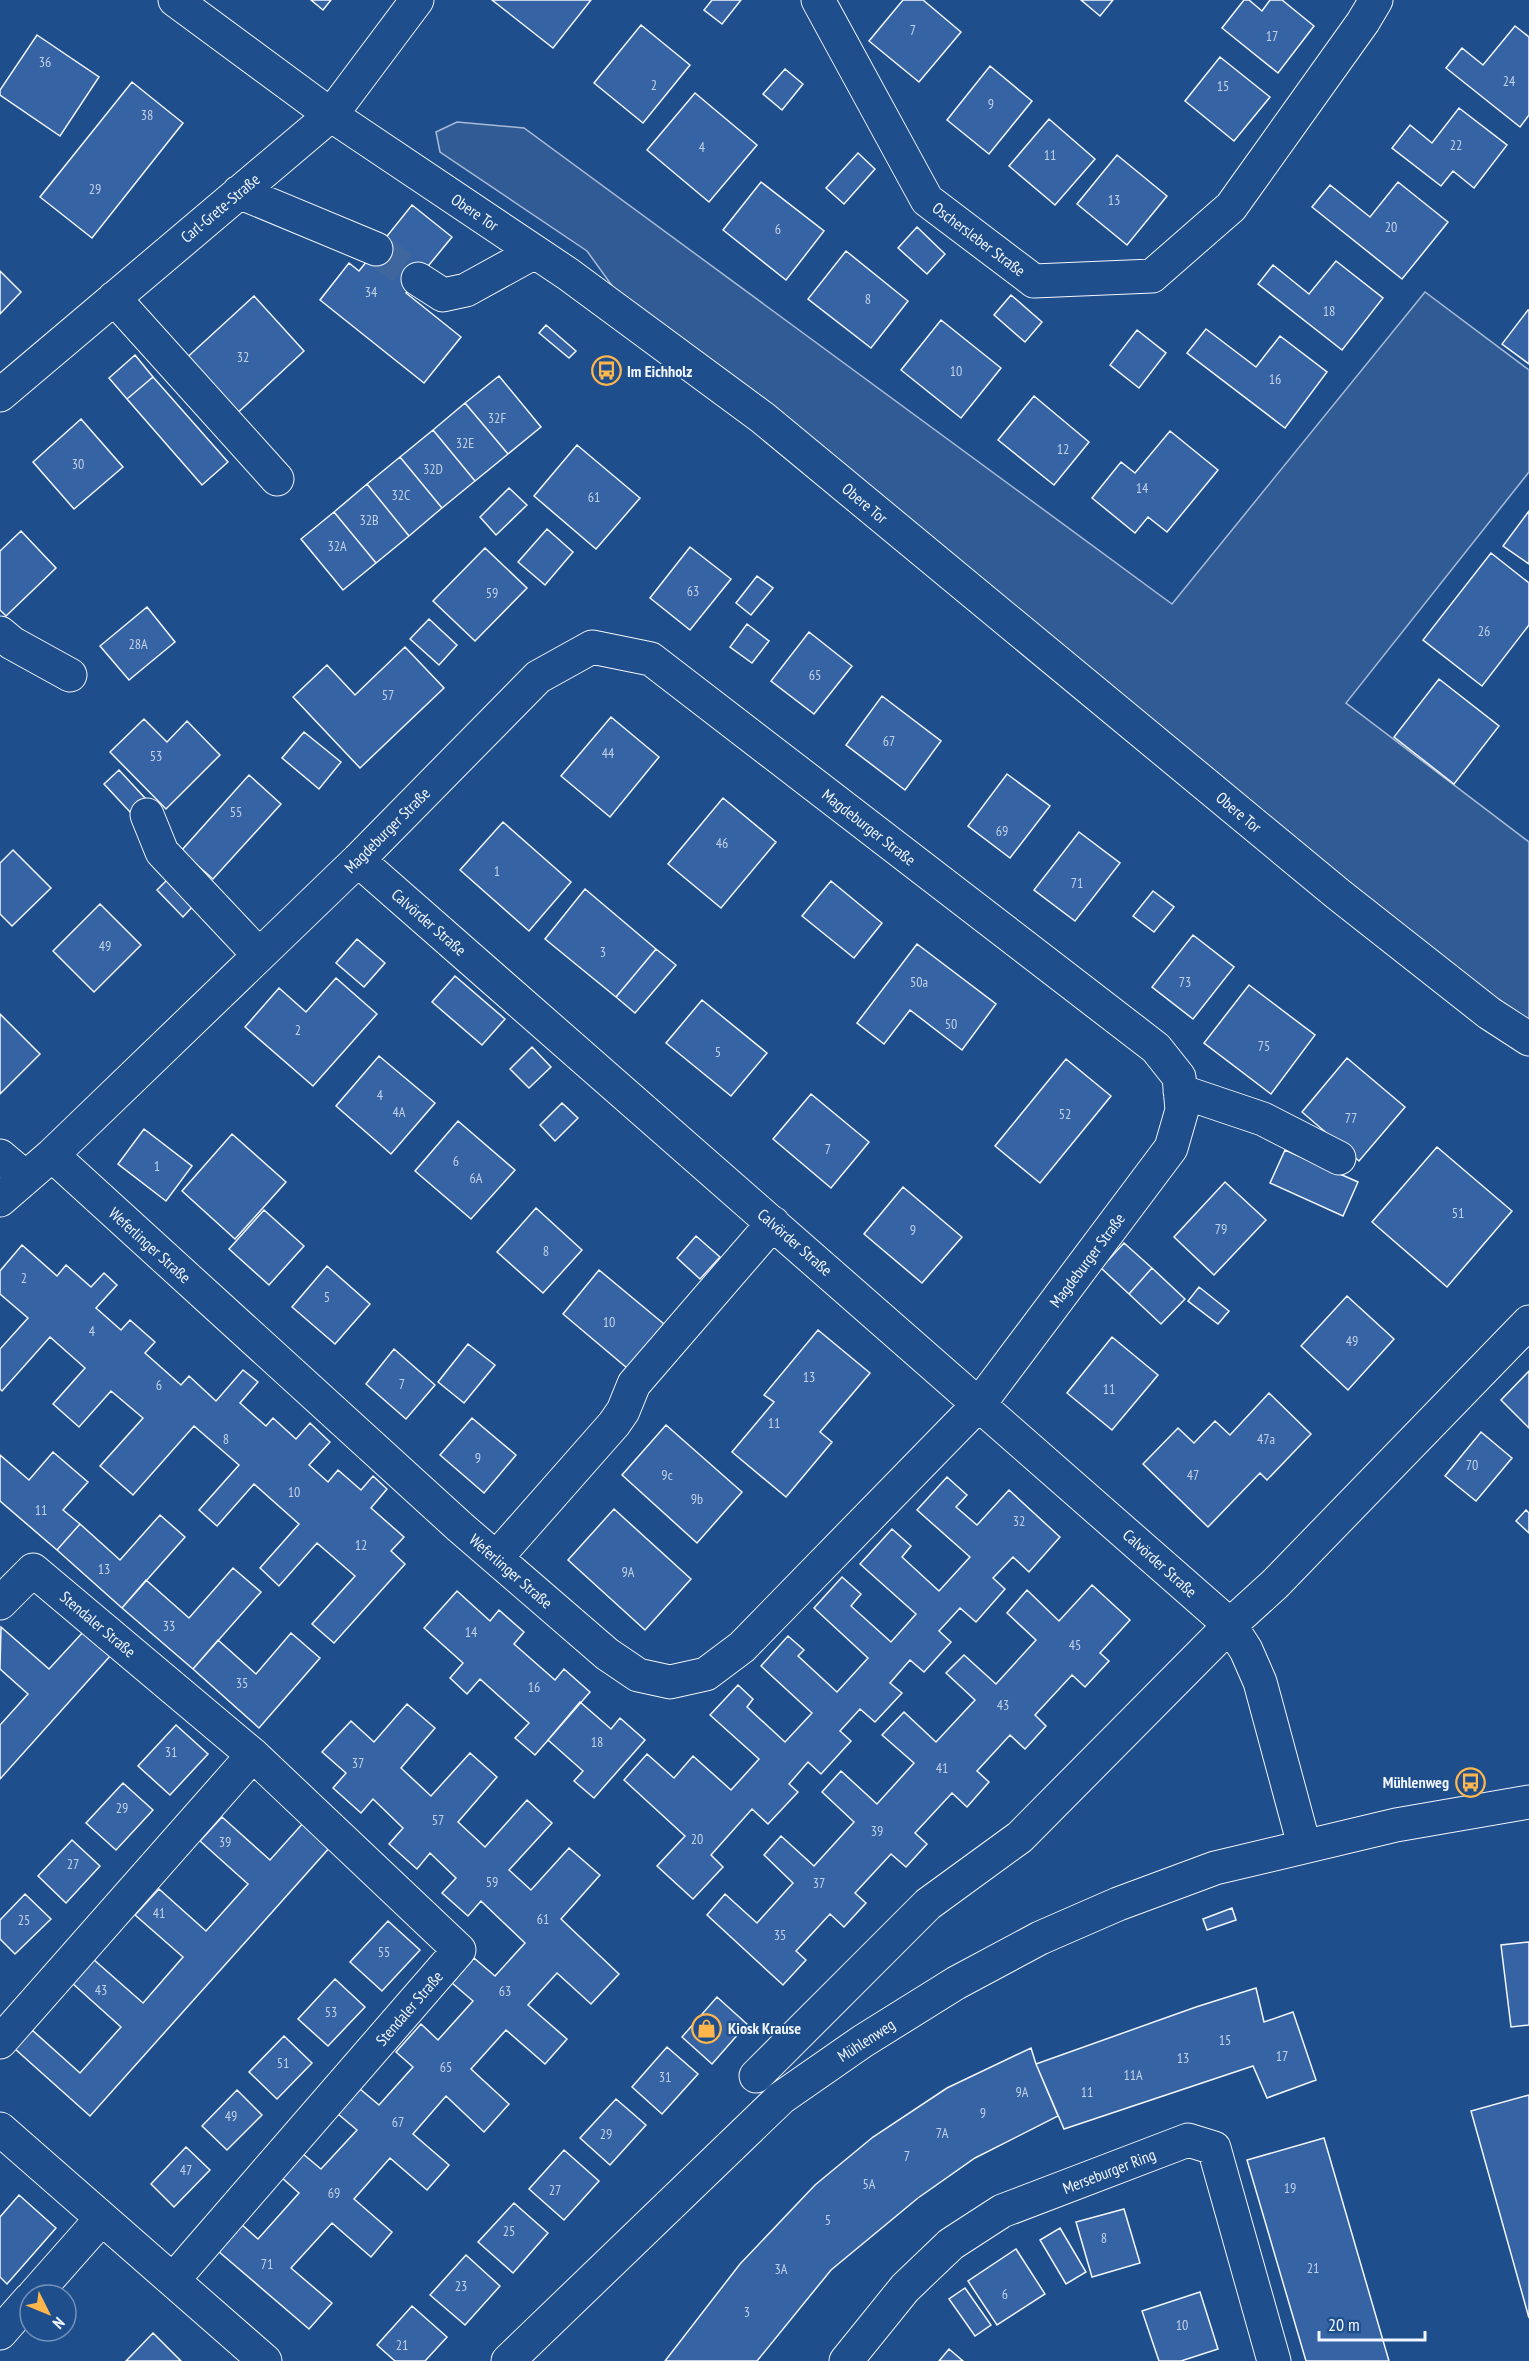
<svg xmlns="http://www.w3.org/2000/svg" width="1529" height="2361" viewBox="0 0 1529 2361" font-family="'PT Sans Narrow',sans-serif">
	<rect width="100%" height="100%" fill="#1f4e8c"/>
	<path fill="#305b95" stroke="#a8bbd7" stroke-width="1.5" d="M457,122L524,128L1172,604L1425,292L1529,370V472L1346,703L1529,842V1039L644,330L587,251L440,152L436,132Z"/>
	<path fill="#3563a3" stroke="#f2f6ff" stroke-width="1.5" d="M311,0H331L323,10Z
		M492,0H591L553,48Z
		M712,0H741L722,24L704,10Z
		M903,0H923L961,32L919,82L869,41Z
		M1081,0H1113L1100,16Z
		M1244,0H1249L1262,11L1270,0H1282L1314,26L1278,73L1222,28Z
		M641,25L690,65L643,123L594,83Z
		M1515,26L1529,37V115L1520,127L1446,68L1462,48L1483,65Z
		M37,35L99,77L60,136L0,95V90Z
		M1220,57L1270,97L1234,141L1185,101Z
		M990,66L1032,101L989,154L947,120Z
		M785,69L803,84L782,110L763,94Z
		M132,82L183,123L92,238L40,197Z
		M695,93L757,145L709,202L647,150Z
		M1459,108L1507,145L1474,188L1453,171L1441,186L1392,148L1410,125L1432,143Z
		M1049,119L1095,159L1055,205L1009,166Z
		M858,153L875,169L844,204L826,188Z
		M1117,155L1167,196L1127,245L1077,204Z
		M761,182L824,231L786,280L723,230Z
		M1398,182L1448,222L1402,279L1312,207L1330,185L1370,217Z
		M412,205L452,237L406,293L461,337L424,383L320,300L349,263L359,271Z
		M917,227L945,254L927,274L898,248Z
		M846,251L908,301L871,348L808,299Z
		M1336,261L1383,298L1342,350L1258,284L1273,265L1309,294Z
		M0,271L21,292L0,314Z
		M1011,295L1042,322L1025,342L994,315Z
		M254,296L304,351L232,418L181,363Z
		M1528,310H1529V364L1502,344Z
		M941,320L1001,368L961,418L901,370Z
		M546,325L576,351L569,358L539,333Z
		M1206,329L1256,367L1280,336L1327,372L1285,428L1187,353Z
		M1137,330L1166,353L1139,388L1110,365Z
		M135,355L153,377L127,399L109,378Z
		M499,376L541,427L508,454L465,403Z
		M153,377L228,462L202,485L127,399Z
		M1034,396L1089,442L1054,485L998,440Z
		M465,403L508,454L475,481L433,430Z
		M81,419L123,467L74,509L33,462Z
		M433,430L475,481L442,508L400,457Z
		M1170,431L1218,470L1167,532L1148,517L1135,533L1092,498L1121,462L1135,473Z
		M577,445L640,498L596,549L534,496Z
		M400,457L442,508L409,536L367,484Z
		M367,484L409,536L376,563L334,512Z
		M509,488L527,505L496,535L480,517Z
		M1529,511V564L1503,546Z
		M334,512L376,563L343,590L301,539Z
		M547,529L573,552L545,585L518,562Z
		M21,531L56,568L6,616L0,610V551Z
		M690,547L731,579L690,630L650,598Z
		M485,548L527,588L475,641L433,601Z
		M1491,553L1529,583V625L1482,686L1423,640Z
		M757,576L773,588L751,615L736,603Z
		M147,607L175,642L129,680L100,646Z
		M429,619L457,645L439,665L410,639Z
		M747,624L769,641L752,663L730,647Z
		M809,632L852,666L814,714L771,681Z
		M405,647L444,688L360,768L293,697L327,665L355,695Z
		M1439,679L1499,726L1454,784L1394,737Z
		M882,696L941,741L905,790L846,745Z
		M611,717L659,757L610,817L561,776Z
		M144,719L167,742L187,721L220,755L166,809L110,752Z
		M304,732L341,762L319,789L282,758Z
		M119,770L145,798L130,812L104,784Z
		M1007,774L1050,806L1010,858L968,826Z
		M249,775L281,804L213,879L181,851Z
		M723,798L776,842L721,908L668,864Z
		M503,822L571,882L529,931L460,870Z
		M1079,832L1120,863L1075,921L1034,890Z
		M13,850L51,888L12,926L0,914V863Z
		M169,878L195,904L183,917L157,890Z
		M831,881L882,923L854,958L802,916Z
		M585,889L656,949L616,997L545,939Z
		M1153,891L1174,907L1154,932L1133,916Z
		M100,904L141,945L94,992L53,951Z
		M1193,935L1234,967L1193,1019L1152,987Z
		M357,939L385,963L364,987L336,963Z
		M917,944L996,1004L962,1050L910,1010L884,1044L857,1023Z
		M656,949L676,965L635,1013L616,997Z
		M455,976L505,1019L482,1045L432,1002Z
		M336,978L377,1014L313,1086L245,1027L279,988L306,1012Z
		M1249,985L1315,1035L1271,1094L1204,1043Z
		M702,1000L767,1053L731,1096L666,1043Z
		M0,1014L40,1054L0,1094Z
		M532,1047L551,1067L529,1088L510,1069Z
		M379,1056L435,1103L391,1154L336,1106Z
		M1347,1058L1405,1107L1359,1161L1302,1112Z
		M1066,1059L1111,1096L1040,1183L995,1146Z
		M811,1094L869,1142L831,1188L773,1139Z
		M562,1103L578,1118L555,1141L540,1125Z
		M458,1121L515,1170L471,1219L415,1171Z
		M144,1129L192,1166L166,1201L118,1164Z
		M232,1134L286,1182L235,1239L182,1191Z
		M1437,1147L1512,1211L1447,1287L1372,1222Z
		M1285,1150L1358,1182L1343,1216L1270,1183Z
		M1225,1182L1266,1220L1214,1275L1174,1237Z
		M903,1187L962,1237L922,1283L864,1234Z
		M536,1208L582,1250L543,1293L497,1252Z
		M264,1210L304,1246L269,1285L229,1249Z
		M696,1236L720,1257L700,1279L677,1258Z
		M1124,1243L1152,1268L1129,1294L1101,1268Z
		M22,1245L57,1276L66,1265L91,1287L104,1273L117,1285L96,1308L121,1330L130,1320L155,1342L145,1353L181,1385L189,1376L216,1401L243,1370L258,1382L240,1403L266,1426L273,1418L296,1439L310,1423L330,1442L309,1465L328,1482L338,1470L361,1490L373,1476L387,1489L371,1508L404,1537L391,1551L405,1564L334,1643L312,1624L355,1576L317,1543L279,1586L260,1568L299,1524L254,1484L217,1526L199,1510L239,1465L194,1426L133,1495L100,1466L143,1418L111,1391L79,1427L53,1404L85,1368L50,1337L2,1391L0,1389V1349L28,1318L0,1294V1271Z
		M327,1266L370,1304L335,1344L292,1307Z
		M1152,1268L1185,1299L1161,1324L1129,1294Z
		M599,1270L664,1324L627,1368L563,1314Z
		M1199,1287L1229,1311L1218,1324L1188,1301Z
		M1347,1296L1394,1339L1348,1390L1301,1346Z
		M818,1330L870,1373L820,1432L832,1442L786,1497L732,1452L774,1402L764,1395Z
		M1112,1337L1158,1375L1112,1430L1067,1393Z
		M468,1344L495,1365L464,1403L438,1382Z
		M394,1349L435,1385L406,1419L366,1384Z
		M1529,1371V1428L1501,1400Z
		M1269,1393L1311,1434L1267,1480L1260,1473L1208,1527L1143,1464L1178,1428L1194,1443L1215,1421L1230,1435Z
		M472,1418L516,1455L484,1493L440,1455Z
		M666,1425L742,1492L697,1543L622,1475Z
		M1481,1432L1512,1458L1476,1501L1445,1476Z
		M53,1452L88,1482L63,1510L80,1524L57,1550L0,1501V1455L29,1480Z
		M947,1477L967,1495L956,1507L977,1525L1009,1490L1060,1537L1029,1572L1013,1557L993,1578L1005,1589L976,1622L960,1608L939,1631L951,1642L924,1672L910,1660L890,1683L902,1693L875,1722L860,1709L840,1731L851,1741L821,1774L808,1762L789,1784L798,1792L768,1824L752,1809L711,1855L723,1867L693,1899L657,1866L685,1836L624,1780L647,1754L674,1778L693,1756L731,1790L759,1759L710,1715L738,1685L753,1699L747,1707L785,1742L812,1713L761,1666L788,1636L804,1650L798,1656L837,1692L868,1658L814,1608L842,1577L861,1594L851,1606L891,1642L916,1614L860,1564L892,1529L911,1546L902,1557L939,1591L970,1557L917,1510Z
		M614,1509L691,1579L645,1630L568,1560Z
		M1526,1510L1529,1513V1533L1516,1521Z
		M160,1515L185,1537L122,1608L57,1550L80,1524L120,1560Z
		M233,1568L261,1592L193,1669L122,1608L146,1580L189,1618Z
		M1092,1585L1130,1620L1100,1653L1109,1661L1085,1687L1072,1675L1035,1715L1046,1726L1025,1749L1010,1735L977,1771L989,1782L967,1807L952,1793L915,1833L927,1844L906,1867L891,1854L855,1893L866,1903L844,1927L830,1914L796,1951L806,1960L783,1985L707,1915L725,1894L757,1923L793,1883L764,1855L781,1836L814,1866L854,1822L822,1792L841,1771L877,1804L914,1763L882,1735L904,1712L936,1742L975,1700L946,1673L964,1655L996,1684L1036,1640L1007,1613L1027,1590L1059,1621Z
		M457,1591L490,1621L499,1610L524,1632L514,1644L555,1680L564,1669L590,1692L535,1755L515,1738L529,1723L480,1679L467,1694L450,1678L463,1663L424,1628Z
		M1,1627L49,1669L84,1631L111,1655L0,1779V1725L28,1694L0,1669Z
		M291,1633L320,1658L259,1728L193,1669L218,1640L256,1674Z
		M580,1702L611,1729L620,1718L645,1740L594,1798L574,1781L583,1771L548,1740Z
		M407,1704L435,1728L401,1768L431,1796L470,1753L497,1777L458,1822L485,1847L527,1800L552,1823L509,1870L531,1890L569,1848L600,1875L561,1919L619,1974L591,2004L557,1973L528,2005L567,2039L545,2064L506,2030L471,2069L509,2104L484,2132L446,2096L413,2134L449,2165L427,2190L390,2158L354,2199L392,2232L371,2257L332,2223L291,2268L332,2303L309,2329L218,2251L241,2224L258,2239L299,2193L281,2177L303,2154L321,2169L357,2130L338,2114L360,2089L379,2105L413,2067L396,2052L421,2024L438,2040L473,2001L452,1983L474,1958L495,1976L525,1943L481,1901L468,1916L442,1893L456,1878L430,1853L417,1869L389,1844L403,1828L373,1799L361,1813L333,1788L346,1773L322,1752L351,1721L374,1742Z
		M176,1725L208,1754L170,1795L138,1766Z
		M123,1783L153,1810L116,1850L86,1823Z
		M222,1817L270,1860L304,1822L331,1846L90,2116L15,2049L32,2030L80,2073L121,2027L72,1983L93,1959L143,2003L183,1957L135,1915L159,1889L206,1931L248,1884L200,1841Z
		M72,1840L100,1866L66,1903L38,1876Z
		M25,1894L51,1919L15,1954L0,1939V1920Z
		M1232,1908L1236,1920L1207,1930L1203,1919Z
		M388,1921L420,1950L382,1991L350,1962Z
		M1529,1942V2025L1511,2027L1501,1945Z
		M335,1979L365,2007L328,2046L298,2019Z
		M1256,1988L1264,2022L1293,2012L1316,2080L1267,2098L1253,2066L1064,2129L1036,2064L1196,2007Z
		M717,1997L747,2024L712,2064L682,2037Z
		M284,2036L312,2063L277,2099L249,2072Z
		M667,2047L698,2074L662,2114L632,2087Z
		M1031,2048L1036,2064L1058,2116L975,2158L918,2198L831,2270L757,2361H665L740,2264L815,2185L873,2137L947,2088Z
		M237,2090L262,2115L227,2150L202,2126Z
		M1529,2095V2318L1471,2111Z
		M616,2099L646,2125L610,2165L580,2138Z
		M1324,2138L1389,2361H1306L1247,2160Z
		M186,2147L210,2170L174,2207L151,2184Z
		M564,2150L599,2181L564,2220L529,2189Z
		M19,2195L56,2228L7,2284L0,2277V2217Z
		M514,2203L548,2233L513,2273L478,2242Z
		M1124,2209L1140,2263L1092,2277L1076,2222Z
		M1060,2228L1086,2272L1066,2284L1040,2240Z
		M1016,2249L1045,2294L997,2325L968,2281Z
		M466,2255L500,2286L465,2325L430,2295Z
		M965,2288L991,2325L975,2336L949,2299Z
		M1200,2292L1218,2349L1181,2361H1159L1142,2311Z
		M412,2306L447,2337L425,2361H395L377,2345Z
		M153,2333L181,2361H126Z
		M949,2349L963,2361H939Z"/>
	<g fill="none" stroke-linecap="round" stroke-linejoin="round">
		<path stroke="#3f679d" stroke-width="33" stroke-dasharray="33 16" stroke-linecap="butt" d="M376,249L418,279"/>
		<defs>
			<path id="minor" d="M175,0L331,115L568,274L763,418L1338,894L1489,1013L1529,1039
				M818,0L927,200L1034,281L1152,276L1231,207L1363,22L1376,0
				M239,192L376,249
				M418,279L443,295L466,290L535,252
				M114,298L277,479
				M0,395L331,115L417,0
				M0,633L12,643L70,675
				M147,815L162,852L259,955
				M358,860L1230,1625L1246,1650L1260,1682L1304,1845
				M1180,1091L1263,1119L1339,1158
				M0,1156L25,1177
				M0,1200L52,1155L358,860L538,677L592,647L651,659L1156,1048L1179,1077L1182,1110L1171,1148L980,1403L742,1647L706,1674L670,1682L638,1675L607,1654L460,1527L52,1155
				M496,1558L614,1424L623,1411L634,1384L773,1223
				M0,1603L33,1570L253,1755L459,1950L173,2280
				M0,2042L253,1755
				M756,2076L928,1904L1020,1837L1230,1625L1275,1584L1529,1322
				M0,2129L265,2361
				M34,2295L102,2218
				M0,2333L30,2299
				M508,2361L781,2098L863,2041L956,1983L1040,1938L1118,1904L1215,1868L1396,1825L1529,1802
				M846,2361L905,2288L951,2244L1002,2211L1188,2140L1214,2148L1274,2361"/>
		</defs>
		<use href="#minor" stroke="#f2f6ff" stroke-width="35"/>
		<use href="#minor" stroke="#1f4e8c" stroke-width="33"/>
	</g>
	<defs>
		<symbol id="bus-ring" viewBox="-11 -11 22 22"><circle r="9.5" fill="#1f4e8c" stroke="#ffb74d" stroke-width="1.5"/><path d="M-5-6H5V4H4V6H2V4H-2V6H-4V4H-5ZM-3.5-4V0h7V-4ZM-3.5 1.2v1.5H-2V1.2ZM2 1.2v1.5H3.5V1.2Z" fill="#ffb74d"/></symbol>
		<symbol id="shop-ring" viewBox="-11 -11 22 22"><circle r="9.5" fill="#1f4e8c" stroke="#ffb74d" stroke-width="1.5"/><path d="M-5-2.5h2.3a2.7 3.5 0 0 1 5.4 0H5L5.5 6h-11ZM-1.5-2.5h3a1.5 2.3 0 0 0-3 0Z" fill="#ffb74d"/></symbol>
	</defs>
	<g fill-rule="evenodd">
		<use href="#bus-ring" x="590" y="354" width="33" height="33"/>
		<use href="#bus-ring" x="1454" y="1766" width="33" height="33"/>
		<use href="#shop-ring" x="690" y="2012" width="33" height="33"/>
	</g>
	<g text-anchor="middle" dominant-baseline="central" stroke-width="4.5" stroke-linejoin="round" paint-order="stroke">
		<g font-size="14" fill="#c3d1e8">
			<text x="913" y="30">7</text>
			<text x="1272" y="36">17</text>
			<text x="45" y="62">36</text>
			<text x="1509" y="81">24</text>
			<text x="654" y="85">2</text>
			<text x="1223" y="86">15</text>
			<text x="991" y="104">9</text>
			<text x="147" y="115">38</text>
			<text x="1456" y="145">22</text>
			<text x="702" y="147">4</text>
			<text x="1050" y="155">11</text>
			<text x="95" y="189">29</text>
			<text x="1114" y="200">13</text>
			<text x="1391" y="227">20</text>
			<text x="778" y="229">6</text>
			<text x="371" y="292">34</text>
			<text x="868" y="299">8</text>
			<text x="1329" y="311">18</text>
			<text x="243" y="357">32</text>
			<text x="956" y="371">10</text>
			<text x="1275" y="379">16</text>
			<text x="497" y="418">32F</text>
			<text x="465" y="443">32E</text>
			<text x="1063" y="449">12</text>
			<text x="78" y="464">30</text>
			<text x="433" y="469">32D</text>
			<text x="1142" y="488">14</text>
			<text x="401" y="495">32C</text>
			<text x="594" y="497">61</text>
			<text x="369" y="520">32B</text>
			<text x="337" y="546">32A</text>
			<text x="693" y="591">63</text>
			<text x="492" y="593">59</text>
			<text x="1484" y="631">26</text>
			<text x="138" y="644">28A</text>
			<text x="815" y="675">65</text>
			<text x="388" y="695">57</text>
			<text x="889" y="741">67</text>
			<text x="608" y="753">44</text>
			<text x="156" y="756">53</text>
			<text x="236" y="812">55</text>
			<text x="1002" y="831">69</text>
			<text x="722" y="843">46</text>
			<text x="497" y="871">1</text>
			<text x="1077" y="883">71</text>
			<text x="105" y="946">49</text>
			<text x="603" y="952">3</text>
			<text x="919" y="982">50a</text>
			<text x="1185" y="982">73</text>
			<text x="951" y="1024">50</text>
			<text x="298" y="1030">2</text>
			<text x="1264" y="1046">75</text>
			<text x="718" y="1052">5</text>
			<text x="380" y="1095">4</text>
			<text x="399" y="1112">4A</text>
			<text x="1065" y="1114">52</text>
			<text x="1351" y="1118">77</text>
			<text x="828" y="1149">7</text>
			<text x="456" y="1161">6</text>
			<text x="157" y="1166">1</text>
			<text x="476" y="1178">6A</text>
			<text x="1458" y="1213">51</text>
			<text x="1221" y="1229">79</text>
			<text x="913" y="1230">9</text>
			<text x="546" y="1251">8</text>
			<text x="24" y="1278">2</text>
			<text x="327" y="1297">5</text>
			<text x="609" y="1322">10</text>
			<text x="92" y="1331">4</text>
			<text x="1352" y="1341">49</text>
			<text x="809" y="1377">13</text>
			<text x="402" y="1384">7</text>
			<text x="159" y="1385">6</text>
			<text x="1109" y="1389">11</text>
			<text x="774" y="1423">11</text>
			<text x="226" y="1439">8</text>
			<text x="1266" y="1439">47a</text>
			<text x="478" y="1458">9</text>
			<text x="1472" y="1465">70</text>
			<text x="667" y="1475">9c</text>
			<text x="1193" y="1475">47</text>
			<text x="294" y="1492">10</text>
			<text x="697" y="1499">9b</text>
			<text x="41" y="1510">11</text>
			<text x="1019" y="1521">32</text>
			<text x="361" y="1545">12</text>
			<text x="104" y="1569">13</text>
			<text x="628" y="1572">9A</text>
			<text x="169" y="1626">33</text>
			<text x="471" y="1632">14</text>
			<text x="1075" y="1645">45</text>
			<text x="242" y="1683">35</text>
			<text x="534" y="1687">16</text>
			<text x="1003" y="1705">43</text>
			<text x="597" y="1742">18</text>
			<text x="171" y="1752">31</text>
			<text x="358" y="1763">37</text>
			<text x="942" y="1768">41</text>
			<text x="122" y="1808">29</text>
			<text x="438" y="1820">57</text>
			<text x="877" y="1831">39</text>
			<text x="697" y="1839">20</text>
			<text x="225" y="1842">39</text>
			<text x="73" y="1864">27</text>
			<text x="492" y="1882">59</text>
			<text x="819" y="1883">37</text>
			<text x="159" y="1913">41</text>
			<text x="543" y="1919">61</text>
			<text x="24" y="1920">25</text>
			<text x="780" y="1935">35</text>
			<text x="384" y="1952">55</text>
			<text x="101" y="1990">43</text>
			<text x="505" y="1991">63</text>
			<text x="331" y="2012">53</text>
			<text x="1225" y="2040">15</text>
			<text x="1282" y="2056">17</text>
			<text x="1183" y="2058">13</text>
			<text x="283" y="2063">51</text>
			<text x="446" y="2067">65</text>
			<text x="1133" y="2075">11A</text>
			<text x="665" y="2077">31</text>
			<text x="1022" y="2092">9A</text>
			<text x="1087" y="2092">11</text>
			<text x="983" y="2113">9</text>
			<text x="231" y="2116">49</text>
			<text x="398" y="2122">67</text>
			<text x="942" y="2133">7A</text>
			<text x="606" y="2134">29</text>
			<text x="907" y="2156">7</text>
			<text x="186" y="2170">47</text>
			<text x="869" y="2184">5A</text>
			<text x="1290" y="2188">19</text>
			<text x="555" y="2190">27</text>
			<text x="334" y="2193">69</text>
			<text x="828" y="2220">5</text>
			<text x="509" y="2231">25</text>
			<text x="1104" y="2238">8</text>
			<text x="267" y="2264">71</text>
			<text x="1313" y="2268">21</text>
			<text x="781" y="2269">3A</text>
			<text x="461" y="2286">23</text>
			<text x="1005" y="2294">6</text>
			<text x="747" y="2312">3</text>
			<text x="1182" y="2325">10</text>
			<text x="402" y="2345">21</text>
		</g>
		<g font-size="16" fill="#f2f6ff" stroke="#1f4e8c">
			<text transform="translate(220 208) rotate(-40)">Carl-Grete-Straße</text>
			<text transform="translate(475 212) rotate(34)">Obere Tor</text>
			<text transform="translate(979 239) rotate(37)">Oschersleber Straße</text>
			<text transform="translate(865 503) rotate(40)">Obere Tor</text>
			<text transform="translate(1239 812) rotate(40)">Obere Tor</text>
			<text transform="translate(869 827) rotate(38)">Magdeburger Straße</text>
			<text transform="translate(387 830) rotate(-45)">Magdeburger Straße</text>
			<text transform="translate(429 922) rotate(41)">Calvörder Straße</text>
			<text transform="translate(795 1242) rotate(41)">Calvörder Straße</text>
			<text transform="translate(150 1245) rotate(42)">Weferlinger Straße</text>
			<text transform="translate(1087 1260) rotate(-53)">Magdeburger Straße</text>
			<text transform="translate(1160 1563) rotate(42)">Calvörder Straße</text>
			<text transform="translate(511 1571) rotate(41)">Weferlinger Straße</text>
			<text transform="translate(98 1624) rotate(40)">Stendaler Straße</text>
			<text transform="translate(409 2008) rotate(-49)">Stendaler Straße</text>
			<text transform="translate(866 2040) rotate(-33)">Mühlenweg</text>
			<text transform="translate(1109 2171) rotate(-21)">Merseburger Ring</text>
		</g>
		<g font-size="16" font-weight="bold" fill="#f2f6ff" stroke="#1f4e8c" text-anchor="start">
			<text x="627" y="371">Im Eichholz</text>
			<text x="1449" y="1782" text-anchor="end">Mühlenweg</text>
			<text x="728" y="2028">Kiosk Krause</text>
		</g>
	</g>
	<g transform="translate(48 2313) rotate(133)"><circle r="28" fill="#1f4e8c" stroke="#7391ba" stroke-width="1.5"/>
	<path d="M0-4.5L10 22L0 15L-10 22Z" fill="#ffb74d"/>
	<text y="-9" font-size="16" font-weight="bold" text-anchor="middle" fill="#f2f6ff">N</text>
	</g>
	<path d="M1319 2331v9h106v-9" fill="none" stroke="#f2f6ff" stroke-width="3"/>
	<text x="1328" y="2331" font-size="18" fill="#f2f6ff" stroke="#1f4e8c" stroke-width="4.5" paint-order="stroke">20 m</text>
</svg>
